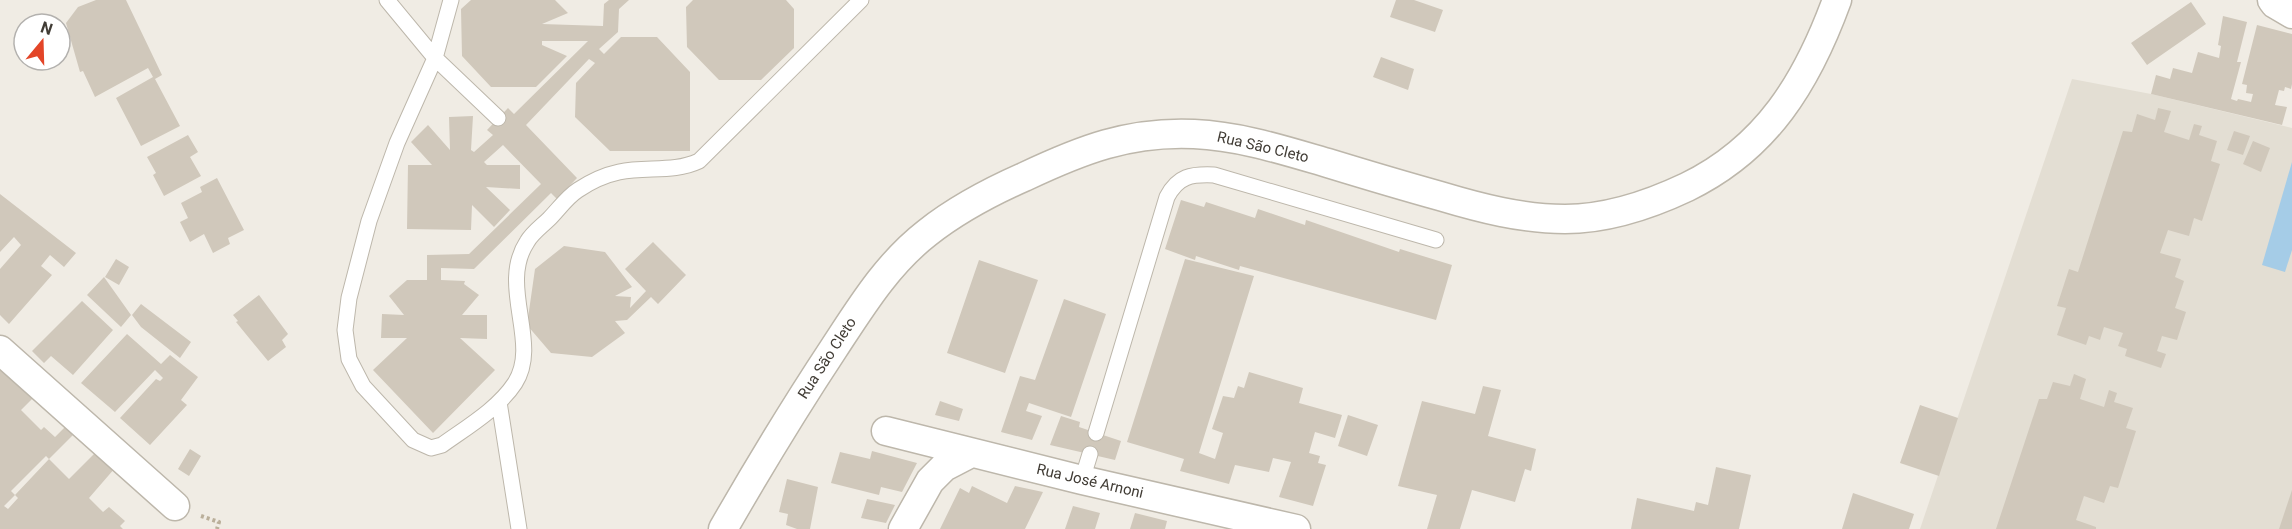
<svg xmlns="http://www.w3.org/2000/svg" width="2292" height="529" viewBox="0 0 2292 529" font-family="Roboto,sans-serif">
	<rect width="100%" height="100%" fill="#f0ece4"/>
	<path fill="#e3ded3" d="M2072,79L2151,94L2292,128V529H1920Z"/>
	<path fill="#a5cce7" d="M2292,162V250L2285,272L2262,265Z"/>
	<path fill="#d0c8bb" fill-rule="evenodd" d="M96,0H126L162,75L155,79L180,126L141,146L116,98L153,77L148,68L95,97L83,71L80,72L66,23L78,7Z
		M471,0H555L568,13L542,24L603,26L604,4L609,0H629L619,9L618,32L599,49L604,54L621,37H657L690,72V151H610L575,117L576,83L595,63L589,59L526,125L577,178L557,199L551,193L474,269L441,268V280L465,281L464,284L479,295L462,315H487V339L460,338L495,370L433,433L373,370L407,338H381L382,314L404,315L389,296L407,280H427V255L469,254L541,184L503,145L484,162L487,165H520V189L486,187L510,210L494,227L472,205L471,230L407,229L408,165H432L411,142L428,125L450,150L449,117L473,116L471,150L474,152L493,135L487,130L508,108L514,114L588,41H542V45L567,56L536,87H491L462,56L461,9Z
		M693,0H786L794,9V48L761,80H719L687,47L686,7Z
		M1396,0H1414L1443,10L1435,32L1390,17Z
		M2191,2L2206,24L2147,65L2131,43Z
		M2223,16L2247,22L2237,62H2241L2231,99L2237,101L2238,99L2251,102L2253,94L2246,93L2247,85L2242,84L2257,25L2292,34V84L2291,89L2285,87L2284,91L2279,90L2275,105L2287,107L2282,125L2151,94L2156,75L2170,79L2173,68L2192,73L2198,52L2219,58L2221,46L2218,45Z
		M1381,57L1414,69L1408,90L1373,77Z
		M2158,108L2171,111L2164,132L2189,140L2194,124L2202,126L2199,135L2217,141L2211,161L2220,164L2202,221L2194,218L2189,236L2168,230L2160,253L2181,259L2175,277L2184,281L2175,308L2186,312L2177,340L2162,336L2157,351L2166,354L2161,368L2125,356L2127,349L2118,346L2123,333L2104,327L2100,340L2089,336L2086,345L2057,335L2066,308L2057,306L2069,269L2078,272L2123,131L2132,132L2137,114L2155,120Z
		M2234,131L2250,136L2243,155L2227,150Z
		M188,135L198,152L190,157L201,176L164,196L153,175L156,173L147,157Z
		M2253,141L2270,148L2261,172L2243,164Z
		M217,178L244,230L228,238L230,244L213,253L204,234L190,242L180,222L188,218L181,203L202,192L200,187Z
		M0,194L76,253L64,267L50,255L41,266L52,275L9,324L0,315V269L21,245L14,237L0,252Z
		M1181,200L1204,207L1206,202L1255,218L1258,209L1305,225L1306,220L1399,252L1400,249L1452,265L1436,320L1240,266L1239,270L1196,256L1195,260L1165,249Z
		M653,242L686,275L658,304L651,297L627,320L615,321L625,333L592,357L551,353L527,325L535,269L564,246L605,252L632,287L615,296L631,297L630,308L646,291L625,269Z
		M116,259L129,267L119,285L105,277Z
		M1185,259L1254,276L1199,453L1215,459L1223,433L1212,429L1223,396L1234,398L1238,386L1244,388L1249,372L1303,388L1299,403L1342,415L1335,438L1315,432L1309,453L1320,456L1318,463L1326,465L1313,506L1279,497L1291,462L1273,458L1269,472L1235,465L1229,484L1180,471L1184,459L1127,442Z
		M979,260L1038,280L1005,373L947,353Z
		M104,277L131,315L121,327L87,295Z
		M259,295L288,334L282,340L286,347L268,361L236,322L238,321L233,315Z
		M1064,299L1106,314L1071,417L1029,403L1026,411L1042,416L1032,440L1001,432L1020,376L1035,380Z
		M82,301L113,330L73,375L51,356L44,363L32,351Z
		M141,304L191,342L180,358L141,327L132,315Z
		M127,334L161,364L170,355L198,377L181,400L187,405L150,445L120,418L156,379L160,381L163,378L155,370L115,412L81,383Z
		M0,364L35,396L21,410L41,430L44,427L55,437L67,425L75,433L49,459L46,456L11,491L15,495L49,459L69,479L97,451L115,468L89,498L103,512L109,507L125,521L120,526L123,529H0ZM15,495L18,498L8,509L4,506Z
		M2074,374L2086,379L2080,399L2104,407L2109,390L2117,393L2114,402L2133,408L2126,428L2136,431L2118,488L2110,486L2104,503L2084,496L2076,520L2096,527V529H1996L2039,399H2047L2053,382L2070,386Z
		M1483,386L1501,390L1488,436L1536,449L1531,471L1525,469L1515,502L1472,490L1460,529H1427L1437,495L1398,486L1422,401L1475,414Z
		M940,401L963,409L959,421L935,415Z
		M1920,405L1958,418L1939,476L1900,463Z
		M1348,415L1378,425L1367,456L1338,446Z
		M1061,416L1080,422L1079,427L1121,441L1115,460L1050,445Z
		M190,449L201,456L189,476L178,469Z
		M872,451L917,463L902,492L881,487L879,495L831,483L840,452L870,459Z
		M1716,467L1751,475L1739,529H1631L1637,498L1694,511L1696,502L1708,505Z
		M787,479L818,487L810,529H797L786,525L788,514L779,512Z
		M972,486L1007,503L1015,486L1043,492L1025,529H940L960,488L969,493Z
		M2292,490V529H2279Z
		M1853,493L1914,514L1909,529H1842Z
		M867,499L895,505L886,523L861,518Z
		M1073,506L1100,513L1095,529H1065Z
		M1135,513L1167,521L1165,529H1130Z"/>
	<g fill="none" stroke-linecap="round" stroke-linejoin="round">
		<defs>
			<path id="service" d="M387,0L435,58L498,118
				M451,0L435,58L397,143L369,221L349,298L345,330L349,359L363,386L413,440L431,448L442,445C467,427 498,409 515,383C541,343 498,286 527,242C532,233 542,226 549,219C558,210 567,197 578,190C590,182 605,175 619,172C647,166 673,173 699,161L861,0
				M499,402L519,529
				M1096,433L1167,197C1178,176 1191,174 1214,175L1436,240
				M1082,480L1090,454"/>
			<path id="minor" d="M2272,0L2275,4L2292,14
				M0,350L175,506
				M886,431L1082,480L1296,529
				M723,529C758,468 795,407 834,348C861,307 887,264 927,233C956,210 990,192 1024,177C1081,150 1129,131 1194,134C1241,136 1286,151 1331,164C1367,175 1404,186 1440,196C1480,208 1522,219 1565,219C1607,219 1649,205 1687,187C1767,148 1807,82 1837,0
				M903,529L930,481L944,467L971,453"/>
		</defs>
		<use href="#service" stroke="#bdb7ab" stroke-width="17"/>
		<use href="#minor" stroke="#bdb7ab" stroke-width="31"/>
		<path stroke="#baaf9a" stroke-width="4" stroke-dasharray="3 3" stroke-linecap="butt" d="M201,516L219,522L217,529"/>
		<use href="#service" stroke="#fff" stroke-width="15"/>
		<use href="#minor" stroke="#fff" stroke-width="28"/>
	</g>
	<g text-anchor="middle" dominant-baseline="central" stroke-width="4.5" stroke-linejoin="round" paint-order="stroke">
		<g font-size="15" fill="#413c35" stroke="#fff">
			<text transform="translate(1263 147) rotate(13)">Rua São Cleto</text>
			<text transform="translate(827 358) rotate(-57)">Rua São Cleto</text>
			<text transform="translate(1090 481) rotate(13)">Rua José Arnoni</text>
		</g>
	</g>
	<g transform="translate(42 42) rotate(19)"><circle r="28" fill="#ffffff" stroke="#b3b1ae" stroke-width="1.5"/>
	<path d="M0-4.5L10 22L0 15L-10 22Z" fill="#e34528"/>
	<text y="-9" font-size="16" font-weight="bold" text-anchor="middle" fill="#413c35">N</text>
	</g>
</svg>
